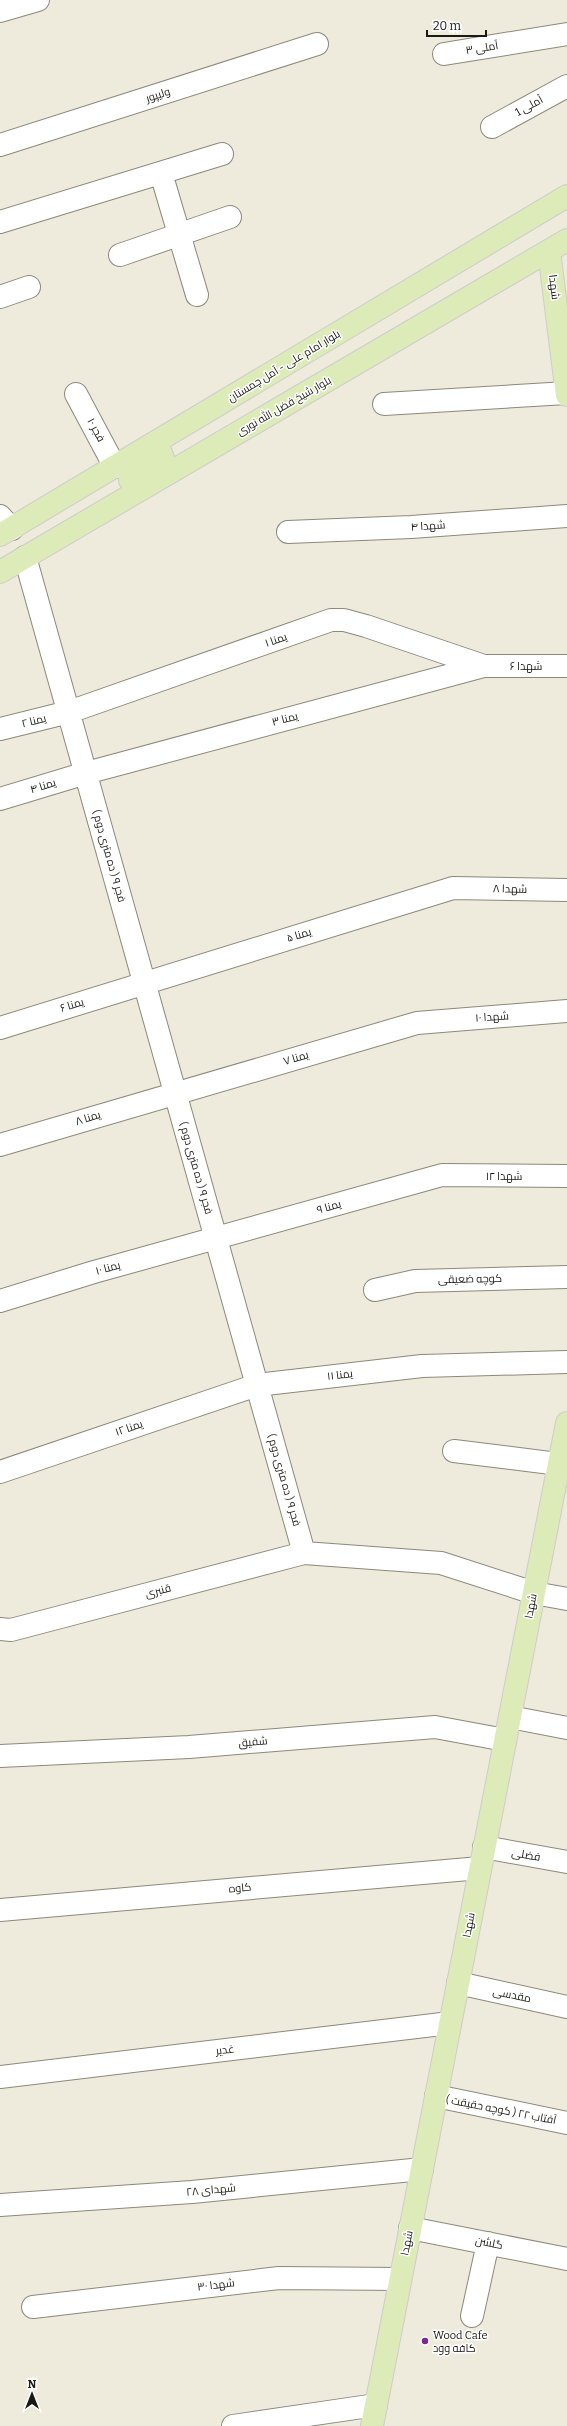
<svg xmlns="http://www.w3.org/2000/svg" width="567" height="2426" viewBox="0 0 567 2426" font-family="Bitter,Cairo,serif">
	<rect width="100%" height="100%" fill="#eeebdc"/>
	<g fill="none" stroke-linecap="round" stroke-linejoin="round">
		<defs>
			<path id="minor" d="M0,11L38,0
				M444,54L567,34
				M492,127L567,86
				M0,145L317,44
				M161,173L197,295
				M0,222L222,154
				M120,255L230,217
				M0,297L29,287
				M76,394L115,467
				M384,404L567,393
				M0,516L12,529
				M288,532L411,527L567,516
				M25,557L304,1553
				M0,729L69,712L331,620H344L366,626L484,666
				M0,799L86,773L484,666H567
				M0,1028L453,888L567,890
				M0,1145L417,1023L567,1011
				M375,1290L415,1281L567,1277
				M0,1301L94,1272L442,1175L567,1176
				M454,1451L567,1465
				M0,1472L257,1385L422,1366L567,1362
				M0,1629L11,1630L304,1553L441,1563L534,1593L567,1599
				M510,1717L567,1728
				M0,1756L189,1747L435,1727L505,1740
				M484,1847L567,1862
				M0,1910L480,1868
				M458,1983L567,2007
				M0,2077L450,2023
				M436,2096L567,2123
				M0,2205L192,2192L422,2169
				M410,2228L567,2259
				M33,2307L279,2278L400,2279
				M472,2316L488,2243
				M233,2426L376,2405"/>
			<path id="major" d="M549,251L567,395
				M130,480L163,458L159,448L148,447
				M0,535L567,196
				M0,572L567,240
				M372,2426L567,1423"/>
		</defs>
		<use href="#minor" stroke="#8c887b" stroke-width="24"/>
		<use href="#major" stroke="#cdcccb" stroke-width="24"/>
		<use href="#minor" stroke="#fff" stroke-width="22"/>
		<use href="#major" stroke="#dcebb8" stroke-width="22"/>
	</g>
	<circle fill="#7c2796" stroke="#fff" stroke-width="1.5" cx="425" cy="2341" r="4"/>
	<g text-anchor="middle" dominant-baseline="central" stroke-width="3" stroke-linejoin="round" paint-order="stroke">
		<g font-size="11" fill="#1a1914" stroke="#fff">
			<text transform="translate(482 48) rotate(-9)">آملی ۳</text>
			<text transform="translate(158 95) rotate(-18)">ولیپور</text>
			<text transform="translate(529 106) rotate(-29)">آملی 1</text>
			<text transform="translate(554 287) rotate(83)">شهدا</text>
			<text transform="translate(284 366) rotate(-31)">بلوار امام علی - آمل چمستان</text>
			<text transform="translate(284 406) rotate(-30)">بلوار شیخ فضل الله نوری</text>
			<text transform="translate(96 430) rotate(62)">فجر ۱۰</text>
			<text transform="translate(428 526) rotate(-4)">شهدا ۴</text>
			<text transform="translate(276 640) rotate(-19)">یمنا ۱</text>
			<text x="526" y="666">شهدا ۶</text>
			<text transform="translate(285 719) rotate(-15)">یمنا ۳</text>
			<text transform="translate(34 721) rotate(-14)">یمنا ۲</text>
			<text transform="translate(43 786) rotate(-17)">یمنا ۴</text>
			<text transform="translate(109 856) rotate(74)">فجر ۹ ( ده متری دوم )</text>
			<text transform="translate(510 889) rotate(1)">شهدا ۸</text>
			<text transform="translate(299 935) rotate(-17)">یمنا ۵</text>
			<text transform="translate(72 1005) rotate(-17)">یمنا ۶</text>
			<text transform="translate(492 1017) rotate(-4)">شهدا ۱۰</text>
			<text transform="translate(296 1058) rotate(-16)">یمنا ۷</text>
			<text transform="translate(88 1118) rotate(-17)">یمنا ۸</text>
			<text transform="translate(196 1168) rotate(74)">فجر ۹ ( ده متری دوم )</text>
			<text x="504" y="1176">شهدا ۱۲</text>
			<text transform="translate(329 1207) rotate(-16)">یمنا ۹</text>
			<text transform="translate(108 1268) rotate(-15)">یمنا ۱۰</text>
			<text transform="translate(470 1279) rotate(-1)">کوچه ضعیقی</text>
			<text transform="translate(340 1375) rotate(-7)">یمنا ۱۱</text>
			<text transform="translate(129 1428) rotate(-19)">یمنا ۱۲</text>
			<text transform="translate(284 1480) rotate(74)">فجر ۹ ( ده متری دوم )</text>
			<text transform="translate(158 1591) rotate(-15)">قنبری</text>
			<text transform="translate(531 1606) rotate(-79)">شهدا</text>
			<text transform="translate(253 1742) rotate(-5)">شفیق</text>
			<text transform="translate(526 1855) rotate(10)">فضلی</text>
			<text transform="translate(240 1888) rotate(-5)">کاوه</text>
			<text transform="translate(469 1925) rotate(-79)">شهدا</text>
			<text transform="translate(512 1995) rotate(12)">مقدسی</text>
			<text transform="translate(225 2050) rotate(-7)">غدیر</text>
			<text transform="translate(501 2110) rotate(11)">آفتاب ۲۲ ( کوچه حقیقت )</text>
			<text transform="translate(211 2190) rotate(-5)">شهدای ۲۸</text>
			<text transform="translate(407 2243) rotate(-79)">شهدا</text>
			<text transform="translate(489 2243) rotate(11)">گلشن</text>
			<text transform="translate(216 2285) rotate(-7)">شهدا ۳۰</text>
		</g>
		<g font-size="11" fill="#1a1914" stroke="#fff" text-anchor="start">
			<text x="433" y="2335">Wood Cafe<tspan x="433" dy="13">کافه وود</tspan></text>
		</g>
	</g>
	<g transform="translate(32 2394)" stroke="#ffffff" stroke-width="3" paint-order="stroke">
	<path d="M0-3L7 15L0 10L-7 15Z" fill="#1a1914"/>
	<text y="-6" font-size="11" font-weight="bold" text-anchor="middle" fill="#1a1914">N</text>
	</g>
	<path d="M427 30v6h59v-6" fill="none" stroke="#1a1914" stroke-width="2"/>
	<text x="433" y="30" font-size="12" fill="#1a1914" stroke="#ffffff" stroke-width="3" paint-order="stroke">20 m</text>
</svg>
